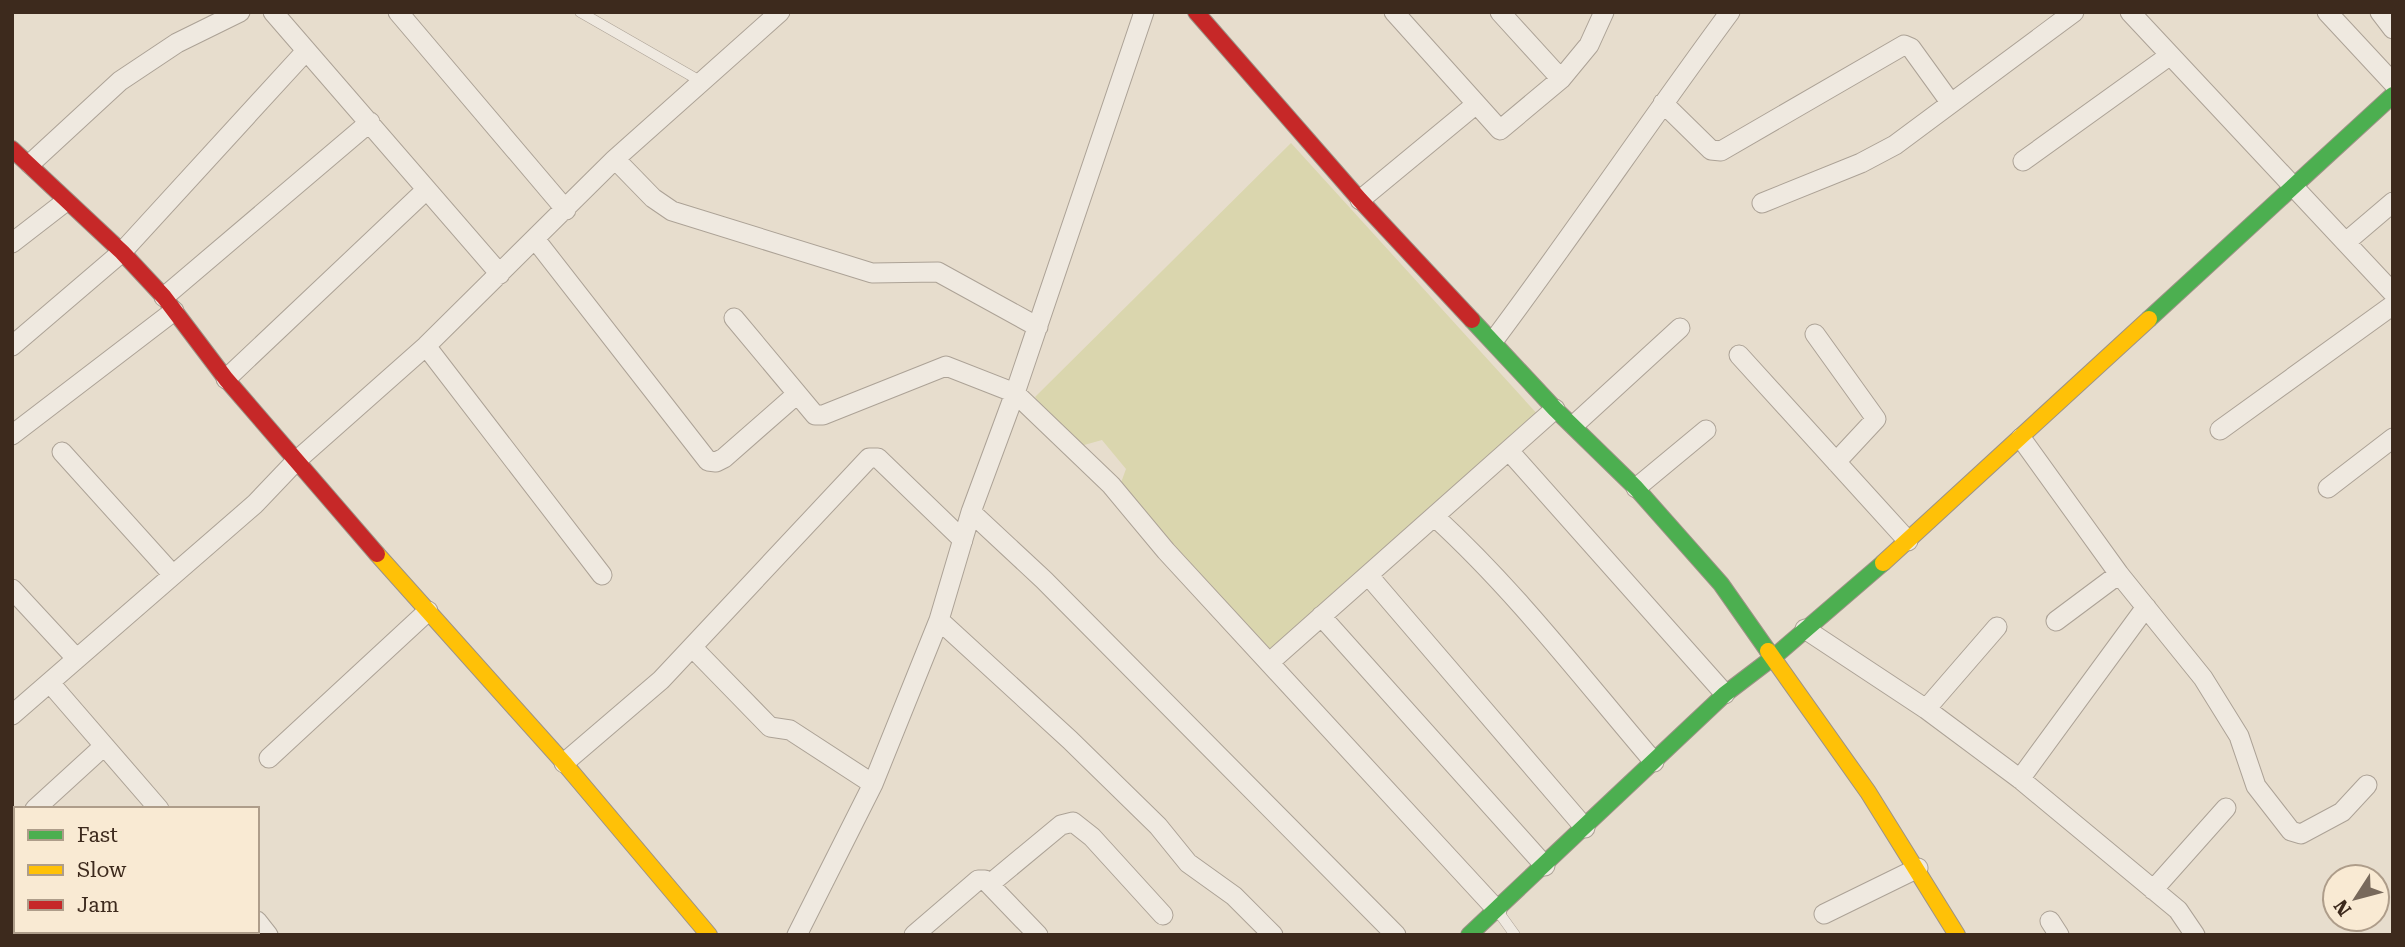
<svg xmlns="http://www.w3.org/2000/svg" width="2405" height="947" viewBox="0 0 2405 947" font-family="'Roboto Serif',serif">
	<rect width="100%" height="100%" fill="#e7ddcd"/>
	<path fill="#dad6ae" d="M1291,143L1540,417L1269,655L1119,488L1126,469L1102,440L1077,447L1035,397Z"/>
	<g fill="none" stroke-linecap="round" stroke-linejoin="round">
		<defs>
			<path id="lane" d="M580,12L702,82
				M1497,910L1515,935"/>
			<path id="street" d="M273,12L500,274
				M398,12L566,210
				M1394,12L1500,130L1561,79L1589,45L1604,12
				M1500,12L1561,79
				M2130,12L2393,293
				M2327,12L2393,83
				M2380,12L2393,29
				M1663,103L1711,150L1721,151L1904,45L1911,48L1950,102
				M615,159L653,198L672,211L872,273L938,272L1038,327
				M2023,161L2169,56
				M30,164L120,81L177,43L240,12
				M1360,200L1475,105
				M1762,203L1861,163L1895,145L2074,12
				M535,239L708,461L716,462L724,458L797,394
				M2346,242L2393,202
				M12,243L65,202
				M164,297L370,122
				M734,318L815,415H823L946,366L1015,393L1111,485L1166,551L1497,910
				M1815,334L1876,419L1836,462
				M1494,340C1575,232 1650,120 1730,12
				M12,346L122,252L306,51
				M426,346L602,575
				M1739,355L1908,541
				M226,379L426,190
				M1574,425L1680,328
				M2220,430L2393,305
				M12,435L174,311
				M2021,438L2119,574L2203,678L2239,736L2256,786L2291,831L2301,834L2342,812L2367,785
				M62,452L173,575
				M1510,452L1725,694
				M1636,488L1706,430
				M2328,488L2393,438
				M971,512L1044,580L1396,935
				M1435,517C1516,591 1583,679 1654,762
				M1368,575L1585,828
				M12,589L76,658
				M1321,616L1545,866
				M939,620L1070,740L1158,826L1188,863L1234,896L1273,935
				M2056,621L2119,574
				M1805,629L1926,709L2020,779L2178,910L2195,935
				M693,648L770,727L790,730L873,784
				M1270,662L1555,409
				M50,683L159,809
				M1926,709L1997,627
				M12,715L255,504L295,462L426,346L615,159L780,12
				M269,758L428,611
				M564,763L661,680L869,458H878L963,540
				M2020,779L2146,607
				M35,809L104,746
				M12,829L16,826
				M991,883L1061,825L1073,822L1092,837L1163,915
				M2153,890L2226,808
				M1824,914L1918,868
				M12,915L16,912
				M257,921L268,935
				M2050,921L2059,935
				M96,935L100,931
				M201,935L205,931
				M797,935L873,784L939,620L971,512L1015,393L1144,12
				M914,935L978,880H985L1038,935"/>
			<path id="fast" d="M2149,319L2393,95
				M1472,320L1555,409L1636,488L1721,584L1768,651
				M1469,935L1725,694L1775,656L1883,563"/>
			<path id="slow" d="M377,554L564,763L709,935
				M1883,563L2149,319
				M1768,651L1868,792L1957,935"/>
			<path id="jam" d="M1196,12L1360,200L1472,320
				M12,149L122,252L164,297L226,379L377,554"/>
		</defs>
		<use href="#lane" stroke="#aca296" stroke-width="11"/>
		<use href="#street" stroke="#aca296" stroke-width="21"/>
		<use href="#fast" stroke="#9c9286" stroke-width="18"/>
		<use href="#slow" stroke="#9c9286" stroke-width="18"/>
		<use href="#jam" stroke="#9c9286" stroke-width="18"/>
		<use href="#lane" stroke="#efe9e0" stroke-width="10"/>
		<use href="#street" stroke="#efe9e0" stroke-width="19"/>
		<use href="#fast" stroke="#4caf50" stroke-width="16"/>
		<use href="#slow" stroke="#ffc107" stroke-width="16"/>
		<use href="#jam" stroke="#c62828" stroke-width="16"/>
	</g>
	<rect width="2405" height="947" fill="none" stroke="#3d2a1d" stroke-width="28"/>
	<rect x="14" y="807" width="245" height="126" fill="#f9ead3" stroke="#ae9d8a" stroke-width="2"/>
	<rect x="28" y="830" width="35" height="10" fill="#4caf50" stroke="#ae9d8a" stroke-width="2"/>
	<text x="77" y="842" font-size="21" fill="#3d2a1d">Fast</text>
	<rect x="28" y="865" width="35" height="10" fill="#ffc107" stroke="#ae9d8a" stroke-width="2"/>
	<text x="77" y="877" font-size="21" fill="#3d2a1d">Slow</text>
	<rect x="28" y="900" width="35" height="10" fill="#c62828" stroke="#ae9d8a" stroke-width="2"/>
	<text x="77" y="912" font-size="21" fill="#3d2a1d">Jam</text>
	<g transform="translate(2356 898) rotate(234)"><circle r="33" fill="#f9ead3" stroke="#ae9d8a" stroke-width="2"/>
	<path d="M0-5L12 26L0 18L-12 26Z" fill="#78695b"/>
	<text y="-10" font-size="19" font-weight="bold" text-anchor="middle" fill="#3d2a1d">N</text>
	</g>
</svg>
